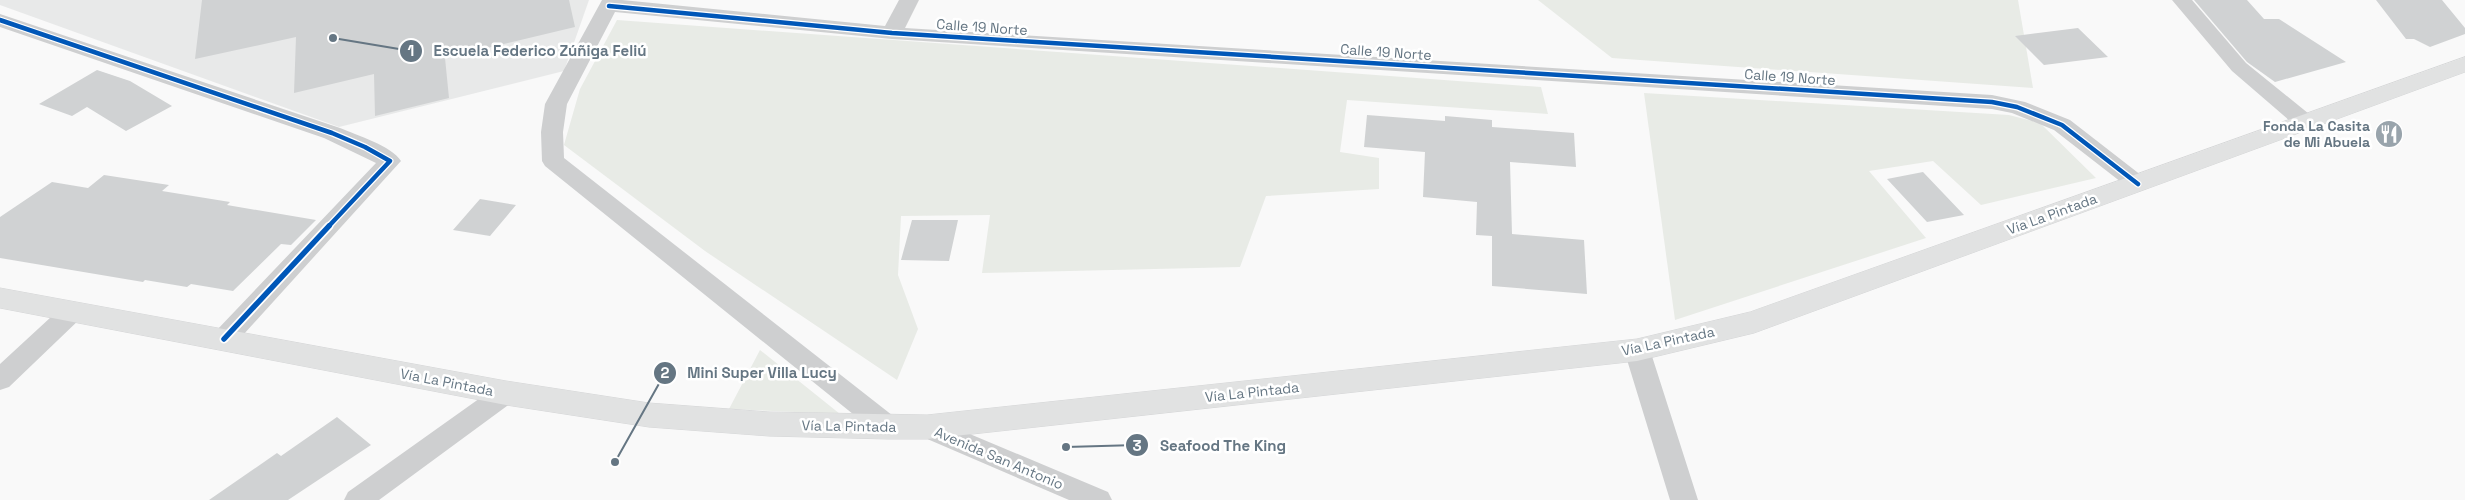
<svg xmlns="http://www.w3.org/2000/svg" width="2465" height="500" viewBox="0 0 2465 500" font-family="'Space Grotesk',sans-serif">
	<rect width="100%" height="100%" fill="#f9f9f9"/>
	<path fill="#e8e9e9" d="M0,0H589L564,71L339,127L0,5Z"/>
	<path fill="#e8ebe6" d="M1538,0H2018L2033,88L1612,58Z
		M617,20L1541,87L1548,114L1347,100L1340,152L1379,158V189L1266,196L1240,267L982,273L990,215L901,216L898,275L918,329L897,380L705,251L564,145L580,89Z
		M1644,93L2009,115L2040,123L2096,178L1981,205L1933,161L1869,171L1926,238L1675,320Z
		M760,350L840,414L729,409Z"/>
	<path fill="#d0d2d3" d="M202,0H569L575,27L445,58L449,98L375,116L374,74L294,93L296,37L195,59Z
		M2194,0H2247L2264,19H2279L2346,62L2275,82L2247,62Z
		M2376,0H2442L2465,28V34L2430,47L2414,39H2406Z
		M2078,28L2108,57L2044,65L2015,36Z
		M97,70L130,81L172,106L126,131L87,107L72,116L39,104Z
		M1367,115L1445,121V116L1492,120V127L1574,133L1576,167L1510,162L1512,234L1584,240L1587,294L1492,286V236L1476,235L1477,202L1423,197L1425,152L1364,147Z
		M1923,172L1964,215L1927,222L1887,179Z
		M104,175L169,185L162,191L230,202L227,205L316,220L291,245L281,244L233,291L191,284L187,287L145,280L143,282L0,258V217L52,182L88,188Z
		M480,199L516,205L490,236L453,230Z
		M912,220H958L949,261L901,260Z
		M337,417L371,445L288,500H209L277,453L281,456Z"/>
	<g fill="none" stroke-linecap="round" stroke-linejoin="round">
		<defs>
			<path id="secondary" d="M2465,57V72L1754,333L1637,361L927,439H888L769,436L649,427L506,405L0,308V288L506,381L649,403L769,412L927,415L1637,339L1750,312Z"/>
		</defs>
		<use href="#secondary" stroke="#d5d6d7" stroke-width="1"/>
		<path fill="#cecfd0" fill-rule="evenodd" d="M602,0H622L885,26L899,0H919L905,28L1992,95L2025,102L2070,120L2146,179L2149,184L2146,189L2138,192L2130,189L2054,130L2012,113L1992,109L892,39L615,12L567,104L563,132L564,158L897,419L901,427L897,435L888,438L879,435L545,166L542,161L541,132L545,104Z
			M2172,0H2192L2246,63L2314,118L2317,123L2314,128L2306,130L2298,128L2232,71Z
			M0,14L340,128C356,135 392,146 401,161L233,346L224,349L215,346L211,339L215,332L376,163L324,138L0,27Z
			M73,302L82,305L85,311L82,317L9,387L0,390V364L64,305Z
			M1637,340L1646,343L1650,350L1698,500H1670L1624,350L1628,343Z
			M506,383L515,386L519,393L515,400L379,500H344L348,492L497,386Z
			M927,416L1108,492L1112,500H1069L918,435L914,427L918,419Z"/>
		<use href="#secondary" fill="#e1e2e2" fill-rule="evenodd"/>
		<defs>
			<path id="cycleway-far1" d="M609,6L892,33L1992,102L2017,107L2062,125L2138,184
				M0,20L332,133L365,147L390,161L328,227"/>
			<path id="cycleway" d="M224,339L329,226"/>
		</defs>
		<use href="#cycleway-far1" stroke="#fff" stroke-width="7"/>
		<use href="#cycleway" stroke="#fff" stroke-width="9"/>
		<use href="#cycleway-far1" stroke="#0057b8" stroke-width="4.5"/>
		<use href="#cycleway" stroke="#0057b8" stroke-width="5.5"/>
	</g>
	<defs>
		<symbol id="restaurant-disc" viewBox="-11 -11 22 22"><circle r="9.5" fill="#99a4ac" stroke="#fff"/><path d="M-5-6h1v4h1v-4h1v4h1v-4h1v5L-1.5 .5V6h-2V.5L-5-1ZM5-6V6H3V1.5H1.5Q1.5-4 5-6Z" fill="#fff"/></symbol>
	</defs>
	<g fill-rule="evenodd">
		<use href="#restaurant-disc" x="2373" y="118" width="32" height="32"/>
	</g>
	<g text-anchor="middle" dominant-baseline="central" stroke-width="5" stroke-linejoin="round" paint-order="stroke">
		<g font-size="14" fill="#657683" stroke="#fff">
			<text transform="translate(982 27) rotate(4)">Calle 19 Norte</text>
			<text transform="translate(1386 52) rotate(4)">Calle 19 Norte</text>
			<text transform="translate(1790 77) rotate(4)">Calle 19 Norte</text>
			<text transform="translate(2052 214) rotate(-20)">Vía La Pintada</text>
			<text transform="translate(1668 341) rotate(-12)">Vía La Pintada</text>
			<text transform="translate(447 382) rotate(11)">Vía La Pintada</text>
			<text transform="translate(1252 392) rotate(-6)">Vía La Pintada</text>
			<text transform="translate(849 426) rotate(1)">Vía La Pintada</text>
			<text transform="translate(999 458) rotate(23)">Avenida San Antonio</text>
		</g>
		<g font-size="14" font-weight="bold" fill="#657683" stroke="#fff" text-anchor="end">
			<text x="2370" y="126">Fonda La Casita<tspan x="2370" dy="16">de Mi Abuela</tspan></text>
		</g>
	</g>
	<path fill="none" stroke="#657683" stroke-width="2" d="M333 38L411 51M615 462L665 373M1066 447L1137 445"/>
	<g fill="#657683" stroke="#fff" stroke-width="2">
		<circle cx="333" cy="38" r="5"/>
		<circle cx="615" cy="462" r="5"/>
		<circle cx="1066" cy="447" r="5"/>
		<circle cx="411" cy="51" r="12"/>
		<circle cx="665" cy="373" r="12"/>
		<circle cx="1137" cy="445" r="12"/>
	</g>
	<g font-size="15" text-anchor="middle" font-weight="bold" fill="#fff">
		<text x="411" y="56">1</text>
		<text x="665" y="378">2</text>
		<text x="1137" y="451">3</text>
	</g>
	<g font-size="15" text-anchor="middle" font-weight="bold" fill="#657683" stroke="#fff" stroke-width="5" stroke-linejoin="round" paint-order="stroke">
		<text x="540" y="56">Escuela Federico Zúñiga Feliú</text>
		<text x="762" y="378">Mini Super Villa Lucy</text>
		<text x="1223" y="451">Seafood The King</text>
	</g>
</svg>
